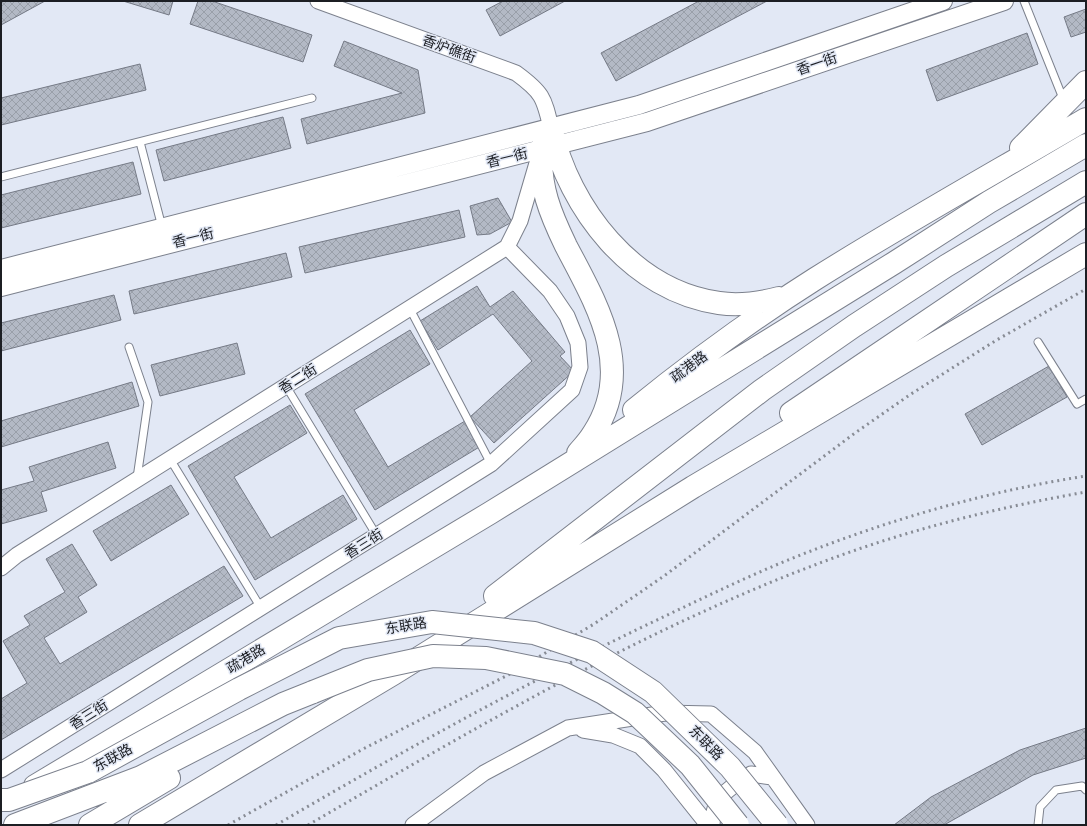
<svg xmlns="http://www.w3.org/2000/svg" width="1087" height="826" viewBox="0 0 1087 826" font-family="'Nunito Sans','Noto Sans SC',sans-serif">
	<defs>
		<pattern id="building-cross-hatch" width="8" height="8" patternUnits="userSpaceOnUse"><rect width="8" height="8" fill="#b3b9c5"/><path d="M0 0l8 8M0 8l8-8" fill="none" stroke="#999fa9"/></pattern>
	</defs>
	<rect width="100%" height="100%" fill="#e2e8f5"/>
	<path fill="url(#building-cross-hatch)" stroke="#757a86" d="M1,1H45L1,25Z
		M123,1H173L169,15Z
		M198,1H212L312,35L303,62L190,24Z
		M503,1H565L500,36L486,10Z
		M699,1H767L616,81L601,53Z
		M1086,9V32L1071,37L1064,17Z
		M1027,33L1038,64L937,101L926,70Z
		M344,41L418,70L425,113L307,144L301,119L402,93L334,66Z
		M140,64L146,90L1,125V98Z
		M283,117L291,148L164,181L156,150Z
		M133,162L141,194L1,228V195Z
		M498,198L512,222L490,234L477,235L470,206Z
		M459,210L465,237L305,273L299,247Z
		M286,253L292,277L134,314L129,291Z
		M477,286L490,307L513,291L565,352L560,356L574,371L494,443L470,417L532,361L493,314L438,350L420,321Z
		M114,295L121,320L1,351V323Z
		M410,330L430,364L354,410L388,467L465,421L481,446L375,510L305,394Z
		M237,343L245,374L160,396L151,365Z
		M1049,366L1067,397L982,445L965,414Z
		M132,382L139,406L1,447V421Z
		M290,405L307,433L234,477L271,538L343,495L357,519L255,580L188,466Z
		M108,442L116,468L41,492L47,511L1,524V490L34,481L29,467Z
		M171,485L189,514L111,561L93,531Z
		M72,544L97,585L78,597L87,612L44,638L60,664L224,566L243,596L1,740V699L27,683L3,641L30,625L24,616L65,592L46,559Z
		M1086,728V758L1033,775L944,825H894L931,797L1020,750Z"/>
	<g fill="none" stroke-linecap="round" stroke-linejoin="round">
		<defs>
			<path id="service" d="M1024,1L1062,96
				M140,142L162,227
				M1,177L312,98
				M410,309L491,464
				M1038,342L1077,404L1086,399
				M129,347L148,402L137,478
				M286,386L377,536
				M170,459L261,608
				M1038,825L1040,807L1056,790L1082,786L1086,790"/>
			<path id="minor" d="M318,1L516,73C542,92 544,97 551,128
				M1,568L17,555L507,247L520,221L537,163
				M583,730L613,735L640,746L664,770L708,825
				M1,770L491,464L572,390L580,367L578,343L567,316L550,291L507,247
				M413,825L484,773L568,728L665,713L711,714L755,752L807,825
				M712,825C713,797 729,788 751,774L772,777"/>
			<path id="tertiary" d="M1,269L639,105L943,1
				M1,287L647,122L1004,1"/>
			<path id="trunk" d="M551,128C548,135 543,143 542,150C538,185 551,215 566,246C597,305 636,369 593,434C589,441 583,447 578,453
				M551,128C569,209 633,291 719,303C740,306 760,303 779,298
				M1021,148L1086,82
				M634,410C692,363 752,319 815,279C904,223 996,172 1086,119
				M791,413L1086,214
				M495,596L762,390L854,326L946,266L1086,182
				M35,786L490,513L894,263L989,202L1086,145
				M15,825L141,777L283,704L313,692
				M90,825L169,778
				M140,825L393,674L693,487L1086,254"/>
		</defs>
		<use href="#service" stroke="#7c818d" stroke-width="9"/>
		<use href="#minor" stroke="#7c818d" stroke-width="17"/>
		<use href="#tertiary" stroke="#7c818d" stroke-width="20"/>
		<use href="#trunk" stroke="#7c818d" stroke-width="24"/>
		<use href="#service" stroke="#fff" stroke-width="7"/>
		<use href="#minor" stroke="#fff" stroke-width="15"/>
		<use href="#tertiary" stroke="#fff" stroke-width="18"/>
		<use href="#trunk" stroke="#fff" stroke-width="22"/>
		<path stroke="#888c95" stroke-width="3" stroke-dasharray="2 4" stroke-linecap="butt" d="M228,825L363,749L510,674L594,624L664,576L855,433L911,394L995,341L1086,289
			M276,825C394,756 513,690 636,630C678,610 719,590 762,571C864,527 975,493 1086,476
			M308,825C482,724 660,619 850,552C927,525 1006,506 1086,492"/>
		<defs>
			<path id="trunk-bridge" d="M313,692L368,670L433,656L486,658L565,674L603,693L635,713L690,765L738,825
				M1,800H9L88,772L239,689L339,638L432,622L534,633L592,652L653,692L730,767L777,825"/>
		</defs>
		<use href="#trunk-bridge" stroke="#7c818d" stroke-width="24" stroke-linecap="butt"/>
		<use href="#trunk-bridge" stroke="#fff" stroke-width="22"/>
	</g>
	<g text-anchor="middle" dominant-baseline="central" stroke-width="3" stroke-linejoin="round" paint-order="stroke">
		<g font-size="14" fill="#1c1e23" stroke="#e2e8f5">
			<text transform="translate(449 49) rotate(20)">香炉礁街</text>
			<text transform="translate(817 64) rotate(-19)">香一街</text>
			<text transform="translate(507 158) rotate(-14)">香一街</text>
			<text transform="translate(193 238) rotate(-14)">香一街</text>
			<text transform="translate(689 367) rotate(-37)">疏港路</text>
			<text transform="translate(298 379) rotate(-32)">香二街</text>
			<text transform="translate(364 544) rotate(-32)">香三街</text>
			<text transform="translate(406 626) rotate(-9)">东联路</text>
			<text transform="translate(246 659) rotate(-31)">疏港路</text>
			<text transform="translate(89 715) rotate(-32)">香三街</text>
			<text transform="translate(706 743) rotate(45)">东联路</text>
			<text transform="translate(113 758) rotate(-29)">东联路</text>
		</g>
	</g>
	<rect width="1087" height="826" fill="none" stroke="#1c1e23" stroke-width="4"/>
</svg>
